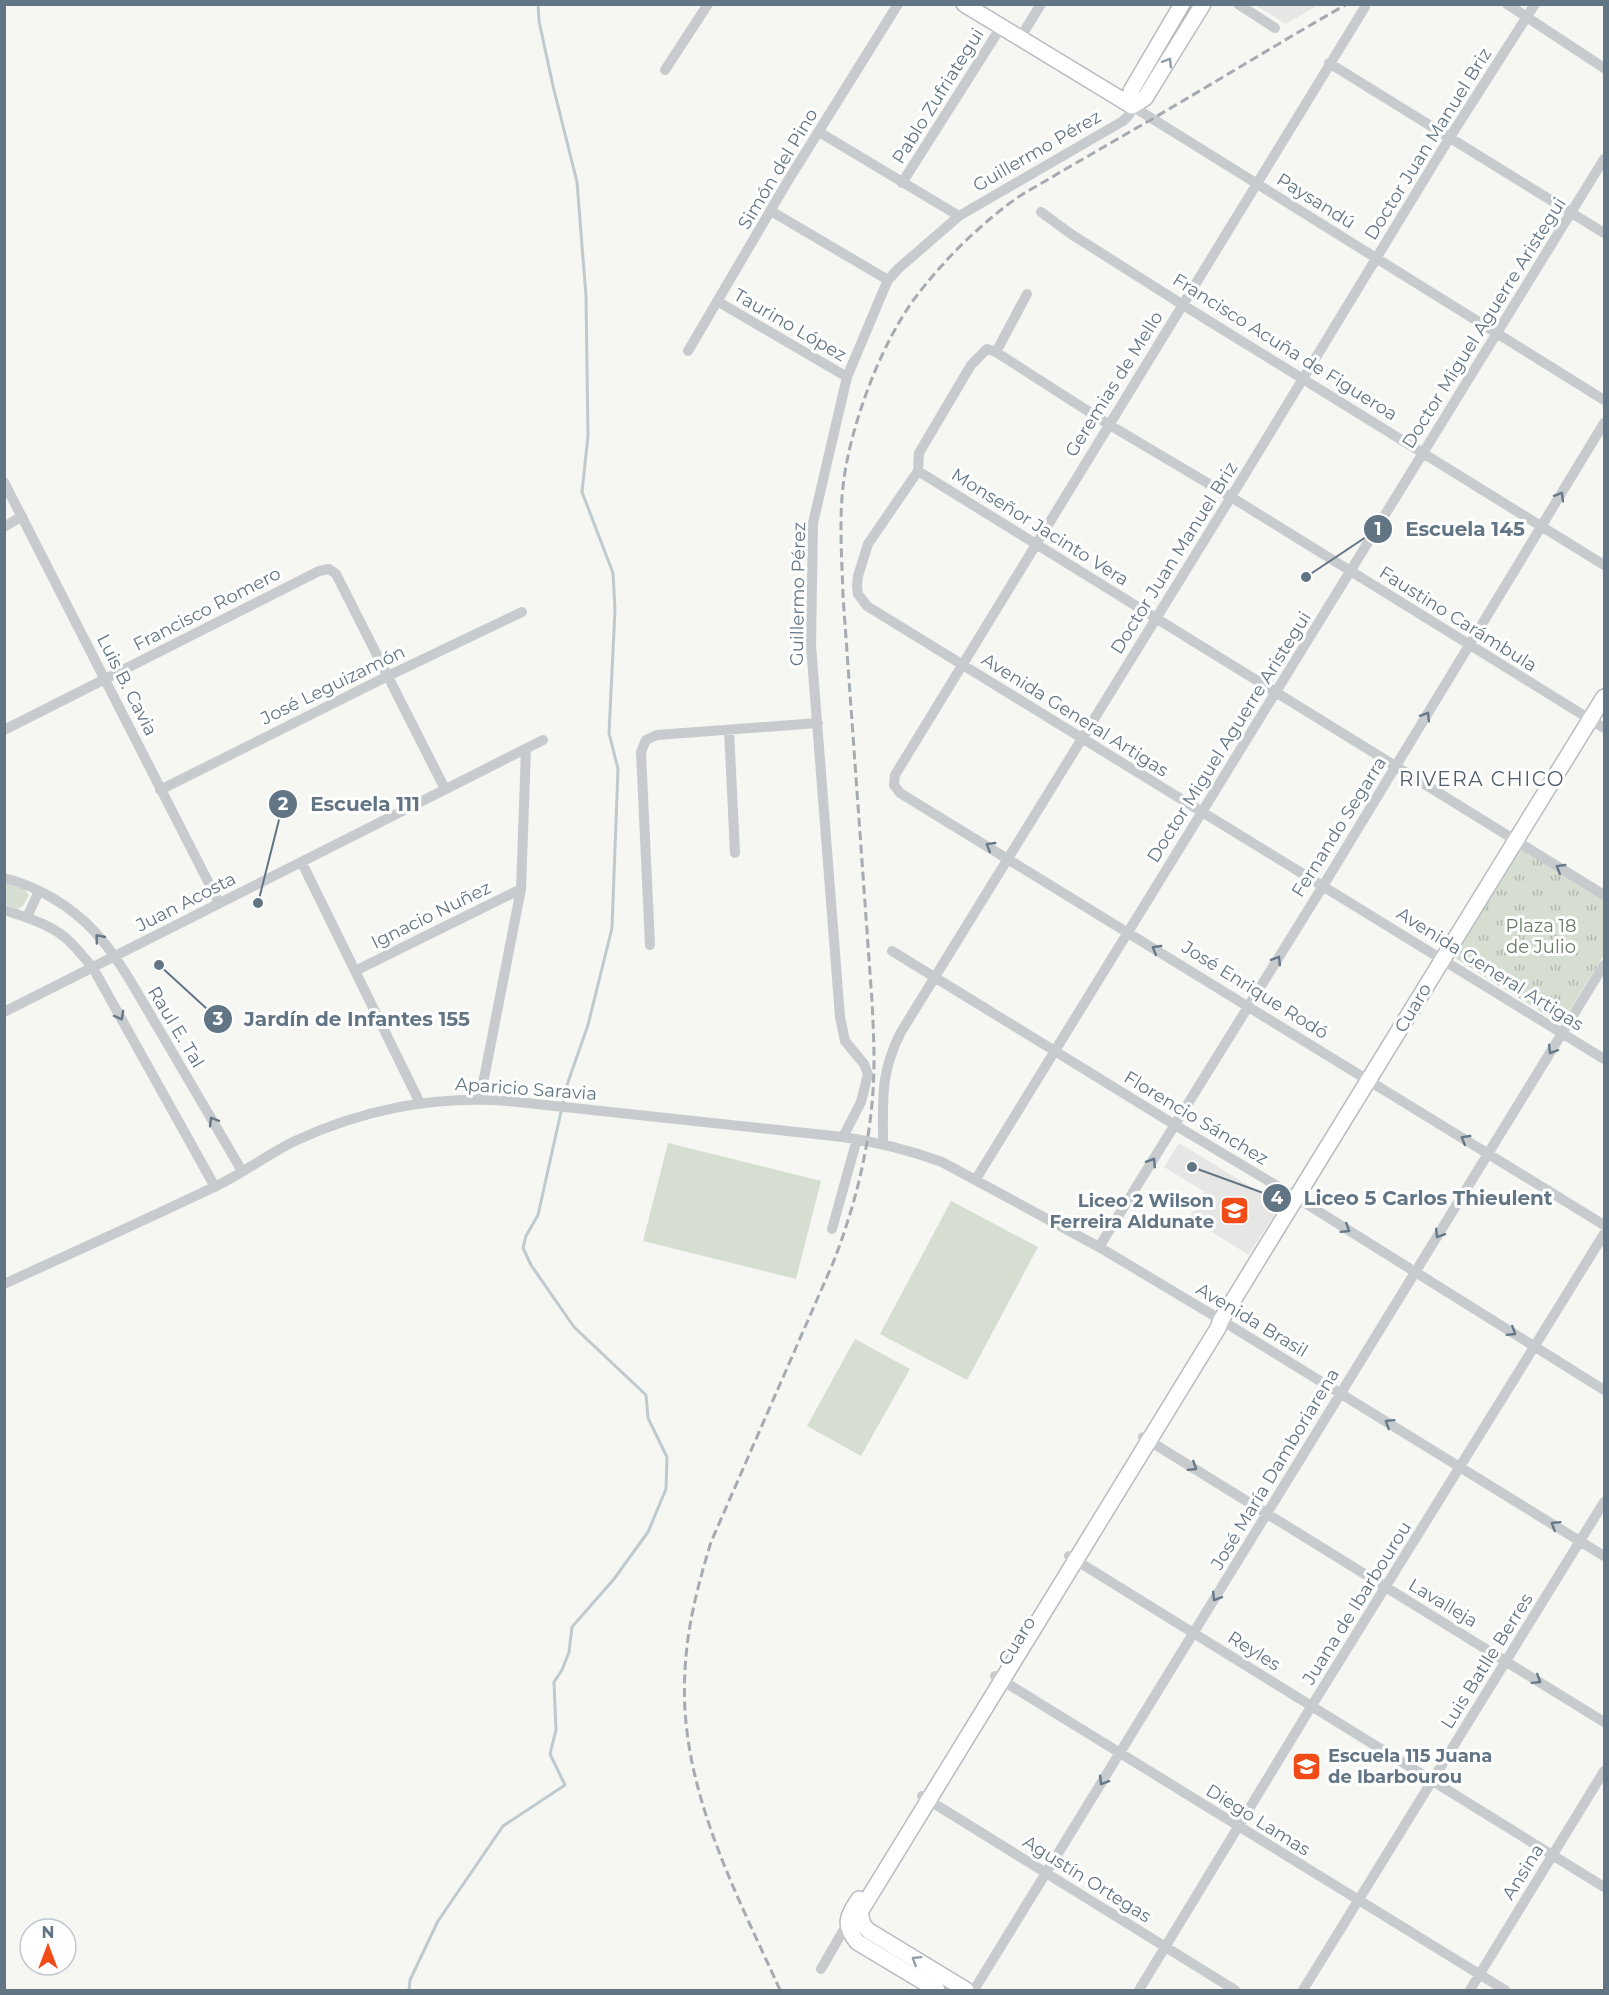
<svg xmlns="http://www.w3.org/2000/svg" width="1609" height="1995" viewBox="0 0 1609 1995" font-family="Montserrat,sans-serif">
	<defs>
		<pattern id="park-tufts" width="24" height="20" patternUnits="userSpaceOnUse" patternTransform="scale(1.5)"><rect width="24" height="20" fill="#d6ded2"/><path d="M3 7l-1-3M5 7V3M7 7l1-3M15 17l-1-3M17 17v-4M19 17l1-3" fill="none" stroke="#b1b9b0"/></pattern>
	</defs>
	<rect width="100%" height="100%" fill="#f6f6f2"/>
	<path fill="#e6e7e5" d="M1255,5H1318L1286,24Z
		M1179,1143L1280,1205L1249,1255L1189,1218L1205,1192L1164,1167Z"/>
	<path fill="#d6ded2" d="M4,883L24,889L29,895L23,906L17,909L5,904Z
		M668,1143L821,1181L796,1279L643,1241Z
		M951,1201L1038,1247L967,1380L880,1334Z
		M855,1339L910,1369L861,1456L807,1426Z"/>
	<path fill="url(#park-tufts)" d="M1518,847L1604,900V955L1561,1024L1450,955Z"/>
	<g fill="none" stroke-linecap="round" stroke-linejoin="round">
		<path stroke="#bfcacf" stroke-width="3" d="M409,1990L410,1980L438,1921L503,1826L565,1785L550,1754L556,1730L554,1682L562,1670L569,1652L572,1627L614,1579L648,1532L666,1489L667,1457L648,1418L646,1395L574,1327L531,1265L523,1248L526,1236L538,1215L567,1085L588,1025L612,928L618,769L609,733L615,610L613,573L582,492L588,436L586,296L577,182L553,86L539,21L538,4"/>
		<defs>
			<path id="secondary" d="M964,4L1132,106
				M1132,106L1145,98L1203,4
				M1132,106L1131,91L1182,4
				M859,1899C847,1917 843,1924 857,1942L937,1990
				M966,1990L869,1931L863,1925L860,1912L1218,1328L1221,1320L1604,697"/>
		</defs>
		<use href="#secondary" stroke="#b7bcc1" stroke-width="18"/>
		<path stroke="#c8cbce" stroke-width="10" d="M1238,4L1275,28
			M1507,4L1604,68
			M1365,7L895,775L894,785L900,793L1604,1225
			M1020,38L1041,4
			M1329,63L1604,233
			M665,70L708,4
			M819,132L959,216
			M902,183L1001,27
			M771,211L888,280
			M1041,212L1071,234L1183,305L1604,565
			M717,301L847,377
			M688,351L789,179L898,4
			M996,352L1027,294
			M918,471L1604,895
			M4,482L219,903
			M4,527L22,516
			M1604,728L1231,497L1108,424L996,352L987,349L971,365L919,453L918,471L868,544L858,576L857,586L858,594L867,606L1604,1059
			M4,730L319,571L329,569L336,574L445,789
			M729,730L735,853
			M160,790L388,676L522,612
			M302,863L420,1103
			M4,878C37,886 71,906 94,931C120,959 137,993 157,1026C185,1074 214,1123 242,1171
			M4,910C28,918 54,925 71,943C79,951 86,960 93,968L215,1187
			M27,917L39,891
			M650,945L641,752L646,740L657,735L818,723
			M892,951L1175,1125L1297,1198L1604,1390
			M355,971L521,889
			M4,1012L543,740
			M480,1099L521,889L526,749
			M843,1137L861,1102L868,1074L864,1064L845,1041L840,1017L811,645L813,523L847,377L881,296L888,280L899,268L959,216L1123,121L1129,115L1132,106L1604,400
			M883,1144C883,1098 880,1073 901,1032L1231,497L1450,137L1535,4
			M976,1179L1604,159
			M832,1229L857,1139
			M1099,1247L1323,886L1604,423
			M4,1284C74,1252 143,1221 212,1188C241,1175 266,1155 295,1141C361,1110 435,1095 508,1101L843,1137C877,1142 909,1150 942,1162L1099,1247L1221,1320L1604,1556
			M1143,1437L1604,1722
			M1069,1556L1604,1887
			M995,1676L1505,1990
			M922,1796L1235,1990
			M821,1969L847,1924
			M974,1990L1604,965
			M1139,1990L1311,1707L1604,1234
			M1303,1990L1604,1502
			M1470,1990L1604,1771"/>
		<use href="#secondary" stroke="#fff" stroke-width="15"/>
		<path stroke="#a5abb1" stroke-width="3" stroke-dasharray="9 4.5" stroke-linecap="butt" d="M780,1990C735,1890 678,1785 685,1671C687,1626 698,1585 711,1542L833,1263C858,1199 874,1130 874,1061C874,1041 873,1021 872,1001L843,596C842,560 839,523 843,487C849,429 880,345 915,298C943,261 977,227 1014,200C1028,190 1043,183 1057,174C1085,158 1112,142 1140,126C1209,86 1277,44 1347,4"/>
	</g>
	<defs><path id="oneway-chevron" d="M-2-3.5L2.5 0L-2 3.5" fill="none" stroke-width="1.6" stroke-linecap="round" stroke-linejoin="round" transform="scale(1.5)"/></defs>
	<g stroke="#919eaa">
		<use href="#oneway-chevron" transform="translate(1168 62) rotate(-58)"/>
		<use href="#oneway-chevron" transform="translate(916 1960) rotate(-148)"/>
	</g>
	<g stroke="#677989">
		<use href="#oneway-chevron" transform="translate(1560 496) rotate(-59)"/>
		<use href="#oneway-chevron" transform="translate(1426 716) rotate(-59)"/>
		<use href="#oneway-chevron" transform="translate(990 846) rotate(-149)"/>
		<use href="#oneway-chevron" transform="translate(1560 868) rotate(-149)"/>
		<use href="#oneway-chevron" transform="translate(99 938) rotate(-129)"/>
		<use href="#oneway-chevron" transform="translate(1156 949) rotate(-149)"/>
		<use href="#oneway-chevron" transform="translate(1277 960) rotate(-58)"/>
		<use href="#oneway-chevron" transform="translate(120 1016) rotate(61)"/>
		<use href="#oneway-chevron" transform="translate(1552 1050) rotate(122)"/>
		<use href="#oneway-chevron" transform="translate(213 1121) rotate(-121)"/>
		<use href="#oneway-chevron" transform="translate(1465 1139) rotate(-149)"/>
		<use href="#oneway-chevron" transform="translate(1152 1162) rotate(-58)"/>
		<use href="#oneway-chevron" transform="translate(1346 1229) rotate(32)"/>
		<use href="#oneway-chevron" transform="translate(1439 1234) rotate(122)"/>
		<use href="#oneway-chevron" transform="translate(1512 1332) rotate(32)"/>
		<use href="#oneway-chevron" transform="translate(1389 1423) rotate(-148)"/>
		<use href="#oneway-chevron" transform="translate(1193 1467) rotate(32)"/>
		<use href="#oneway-chevron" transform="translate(1555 1525) rotate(-148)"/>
		<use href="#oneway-chevron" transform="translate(1216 1597) rotate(122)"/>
		<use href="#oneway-chevron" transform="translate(1537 1680) rotate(32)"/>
		<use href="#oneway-chevron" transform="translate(1103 1781) rotate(122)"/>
	</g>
	<defs>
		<symbol id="school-square" viewBox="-11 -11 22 22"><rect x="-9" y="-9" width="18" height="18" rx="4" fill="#f14c17" stroke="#fff"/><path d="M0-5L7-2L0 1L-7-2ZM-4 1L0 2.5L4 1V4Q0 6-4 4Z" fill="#fff"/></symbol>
	</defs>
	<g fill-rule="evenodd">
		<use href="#school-square" x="1218" y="1194" width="33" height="33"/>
		<use href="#school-square" x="1290" y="1750" width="33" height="33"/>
	</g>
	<g text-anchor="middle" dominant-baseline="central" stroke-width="6" stroke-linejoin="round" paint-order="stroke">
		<g font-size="18" fill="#627585" stroke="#fff">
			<text transform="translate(938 96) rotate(-58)">Pablo Zufriategui</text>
			<text transform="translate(1428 144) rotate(-58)">Doctor Juan Manuel Briz</text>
			<text transform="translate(1037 151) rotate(-30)">Guillermo Pérez</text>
			<text transform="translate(778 169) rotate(-59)">Simón del Pino</text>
			<text transform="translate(1316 201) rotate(32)">Paysandú</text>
			<text transform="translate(1484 323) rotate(-58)">Doctor Miguel Aguerre Aristegui</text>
			<text transform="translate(790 325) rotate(30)">Taurino López</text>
			<text transform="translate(1285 347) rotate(32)">Francisco Acuña de Figueroa</text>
			<text transform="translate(1114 384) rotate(-58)">Geremias de Mello</text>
			<text transform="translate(1040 527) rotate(32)">Monseñor Jacinto Vera</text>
			<text transform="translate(1174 558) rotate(-58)">Doctor Juan Manuel Briz</text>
			<text transform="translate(798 594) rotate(-89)">Guillermo Pérez</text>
			<text transform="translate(207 609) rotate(-27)">Francisco Romero</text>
			<text transform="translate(1458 619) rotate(32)">Faustino Carámbula</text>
			<text transform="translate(127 685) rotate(63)">Luis B. Cavia</text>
			<text transform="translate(333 685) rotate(-26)">José Leguizamón</text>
			<text transform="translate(1075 715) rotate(32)">Avenida General Artigas</text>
			<text transform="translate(1229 737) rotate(-58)">Doctor Miguel Aguerre Aristegui</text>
			<text transform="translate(1339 827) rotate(-58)">Fernando Segarra</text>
			<text transform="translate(186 902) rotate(-27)">Juan Acosta</text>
			<text transform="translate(431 915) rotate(-26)">Ignacio Nuñez</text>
			<text transform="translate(1490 969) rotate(32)">Avenida General Artigas</text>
			<text transform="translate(1255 990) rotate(32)">José Enrique Rodó</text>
			<text transform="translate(1413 1008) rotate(-59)">Cuaro</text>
			<text transform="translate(176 1027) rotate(59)">Raul E. Tal</text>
			<text transform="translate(526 1089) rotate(4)">Aparicio Saravia</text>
			<text transform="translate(1196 1118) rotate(31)">Florencio Sánchez</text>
			<text transform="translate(1252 1320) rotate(31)">Avenida Brasil</text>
			<text transform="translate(1275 1469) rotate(-59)">José María Damboriarena</text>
			<text transform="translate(1357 1603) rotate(-58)">Juana de Ibarbourou</text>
			<text transform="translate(1443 1603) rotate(31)">Lavalleja</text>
			<text transform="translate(1017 1641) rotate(-58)">Cuaro</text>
			<text transform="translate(1254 1651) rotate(32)">Reyles</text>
			<text transform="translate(1487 1661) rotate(-58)">Luis Batlle Berres</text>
			<text transform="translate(1258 1820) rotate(32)">Diego Lamas</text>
			<text transform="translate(1523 1872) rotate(-58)">Ansina</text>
			<text transform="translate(1087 1879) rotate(32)">Agustín Ortegas</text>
		</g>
		<g font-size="18" fill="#677c62" stroke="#fff">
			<text x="1541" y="926">Plaza 18<tspan x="1541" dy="21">de Julio</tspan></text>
		</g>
		<g font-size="18" font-weight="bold" fill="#627585" stroke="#fff" text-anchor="end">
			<text x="1214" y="1201">Liceo 2 Wilson<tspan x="1214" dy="21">Ferreira Aldunate</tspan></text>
			<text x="1328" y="1756" text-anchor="start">Escuela 115 Juana<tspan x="1328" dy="21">de Ibarbourou</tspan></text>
		</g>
		<g font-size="20" letter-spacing="1.5" fill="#515e6a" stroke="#fff">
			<text x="1482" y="779">RIVERA CHICO</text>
		</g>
	</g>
	<path fill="none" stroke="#627585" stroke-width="2" d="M1306 577L1378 529M258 903L283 804M159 965L218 1019M1192 1167L1277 1198"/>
	<g fill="#627585" stroke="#fff" stroke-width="2">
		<circle cx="1306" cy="577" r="6"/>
		<circle cx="258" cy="903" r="6"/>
		<circle cx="159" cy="965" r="6"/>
		<circle cx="1192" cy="1167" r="6"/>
		<circle cx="1378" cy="529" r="15"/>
		<circle cx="283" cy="804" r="15"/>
		<circle cx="218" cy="1019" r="15"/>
		<circle cx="1277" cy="1198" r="15"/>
	</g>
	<g font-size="18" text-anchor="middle" font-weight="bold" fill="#fff">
		<text x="1378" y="535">1</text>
		<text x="283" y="810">2</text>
		<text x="218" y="1025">3</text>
		<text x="1277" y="1204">4</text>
	</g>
	<g font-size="20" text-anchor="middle" font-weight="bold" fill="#627585" stroke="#fff" stroke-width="6" stroke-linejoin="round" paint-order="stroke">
		<text x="1465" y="536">Escuela 145</text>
		<text x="365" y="811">Escuela 111</text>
		<text x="357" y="1026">Jardín de Infantes 155</text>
		<text x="1428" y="1205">Liceo 5 Carlos Thieulent</text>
	</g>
	<rect width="1609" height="1995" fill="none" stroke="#627585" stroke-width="12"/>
	<g transform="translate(48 1947)"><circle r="28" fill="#ffffff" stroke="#c0c8ce" stroke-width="1.5"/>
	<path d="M0-4.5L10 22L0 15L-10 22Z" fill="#f14c17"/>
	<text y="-9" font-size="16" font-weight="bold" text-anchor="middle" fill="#627585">N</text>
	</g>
</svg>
